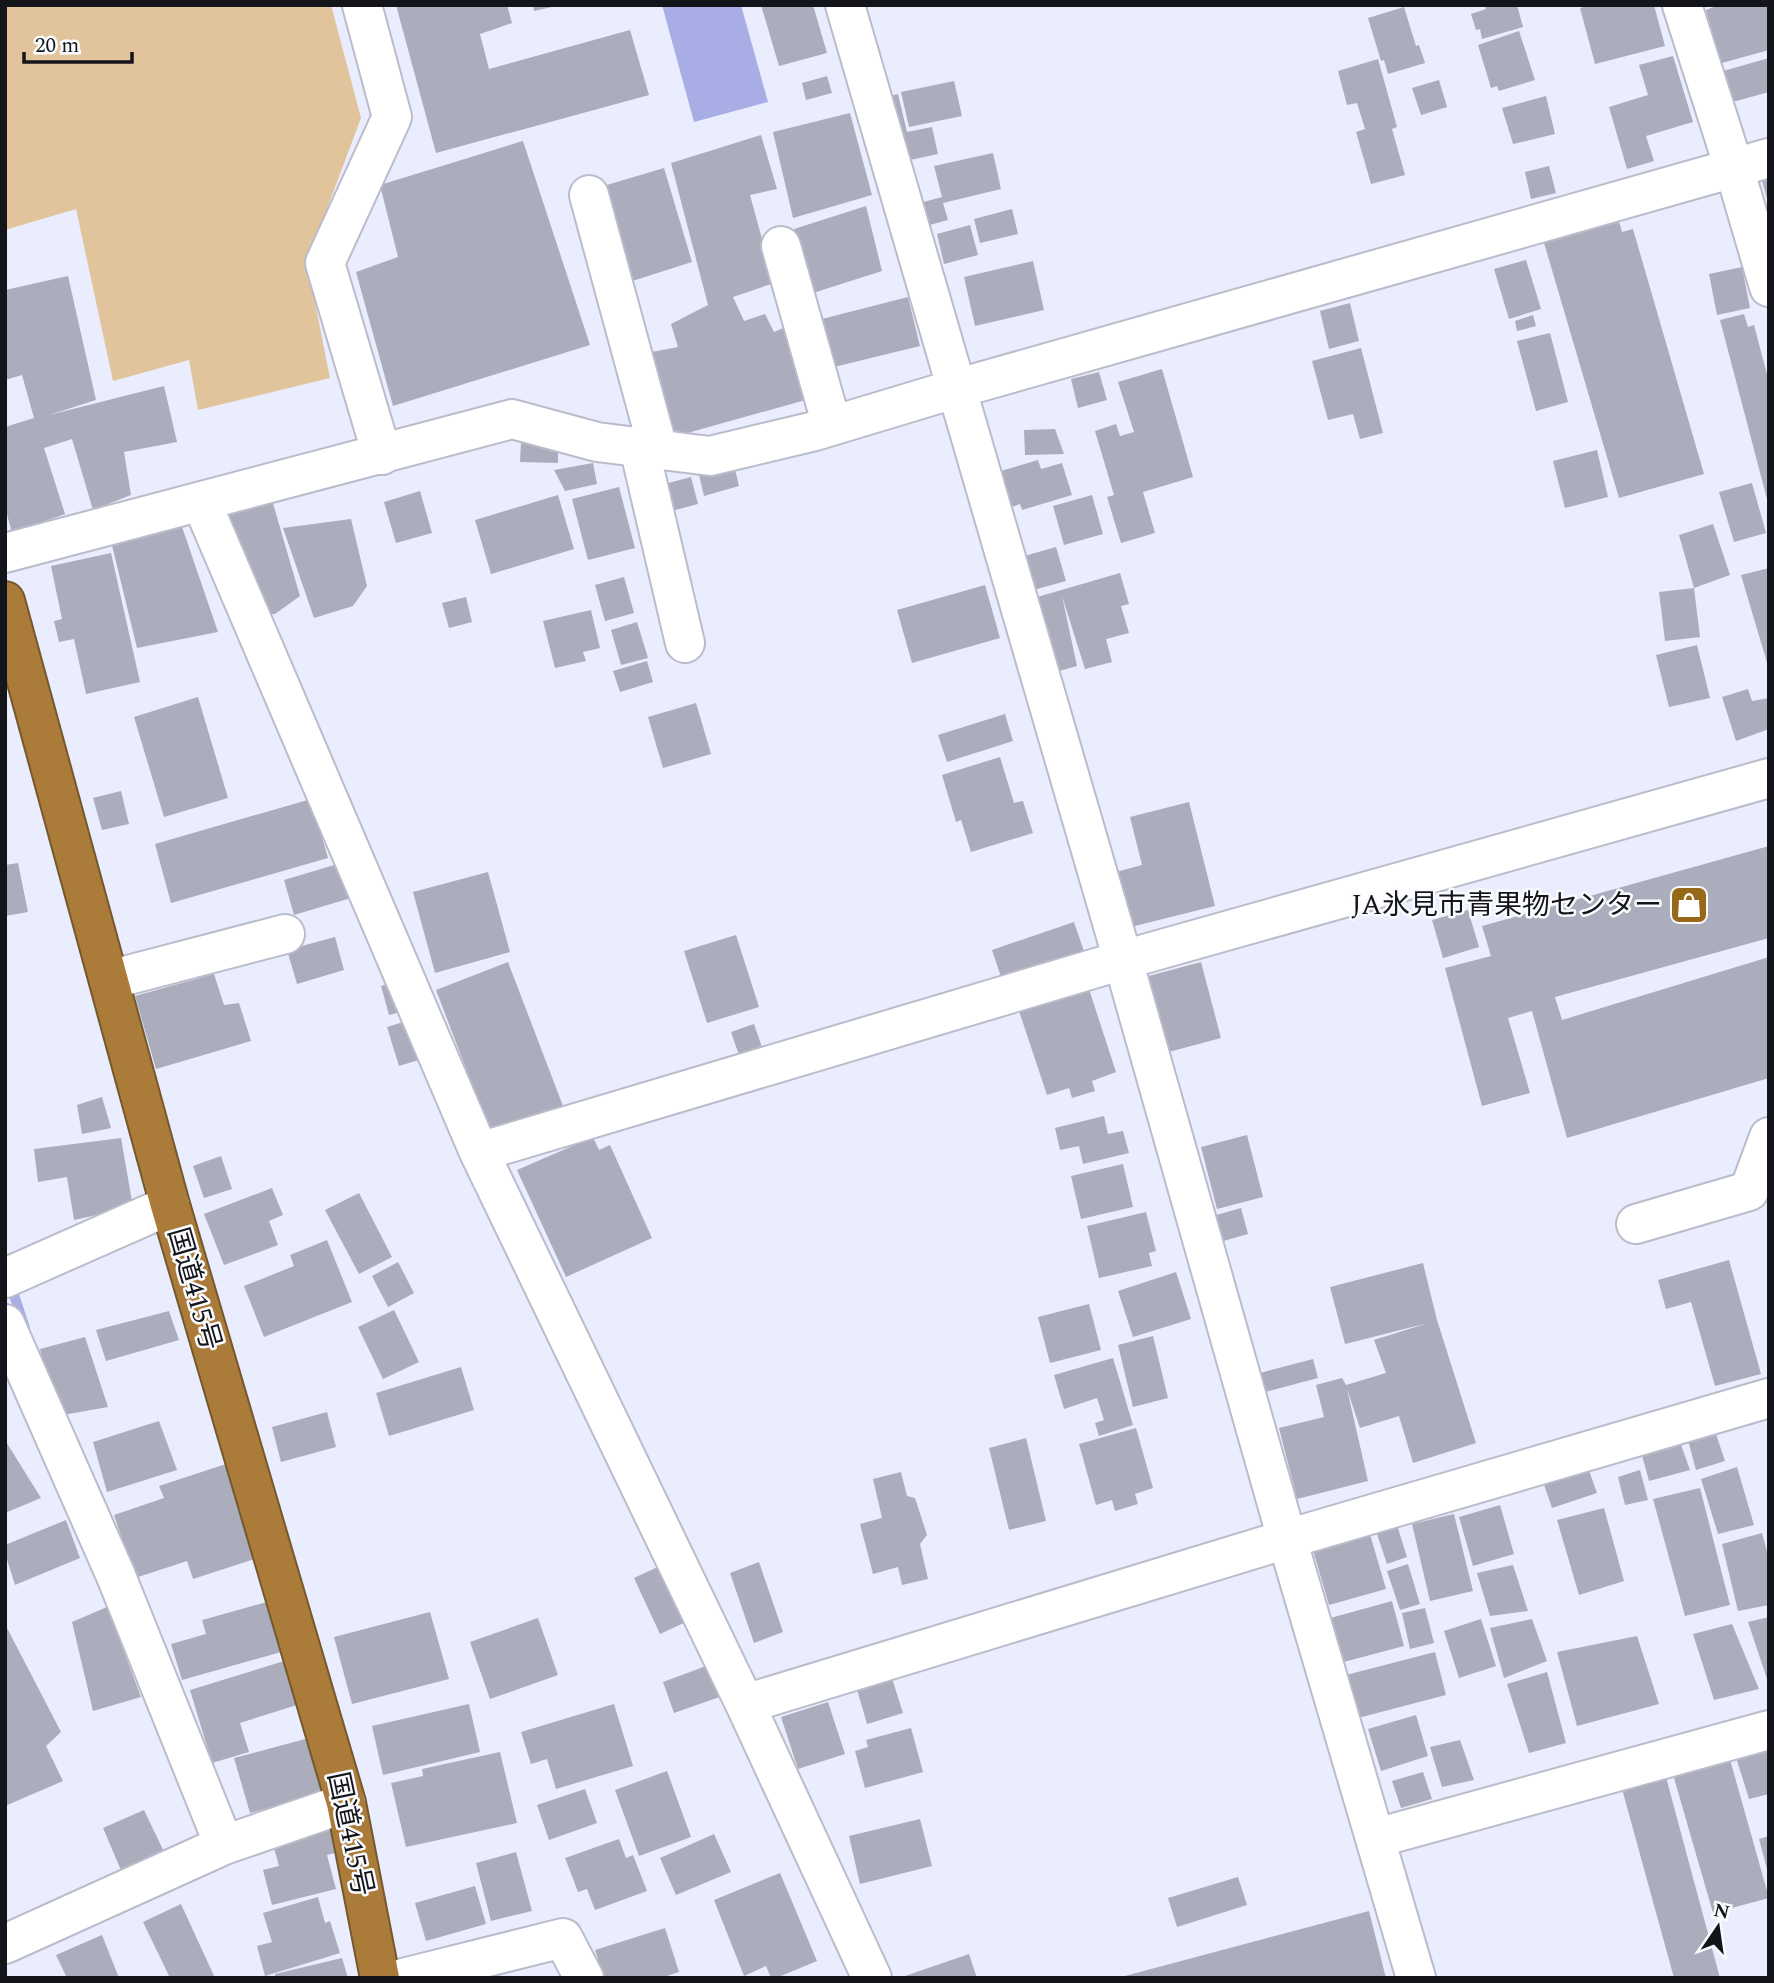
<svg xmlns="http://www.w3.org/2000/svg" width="1774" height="1983" viewBox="0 0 1774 1983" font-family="Spectral,'Noto Sans JP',serif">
	<rect width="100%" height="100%" fill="#eaedfd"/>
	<path fill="#e2c49c" d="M5,5H331L361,118L307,262L330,378L198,410L189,360L113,381L76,209L5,230Z"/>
	<path fill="#a8aee5" d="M662,5H741L768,102L694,122Z"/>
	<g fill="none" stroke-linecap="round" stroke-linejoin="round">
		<path stroke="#a8aee5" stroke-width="10" d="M10,1283L25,1328"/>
	</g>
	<path fill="#abadbc" d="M396,5H507L512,23L480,34L489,69L630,30L649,95L436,153Z
		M533,5H556V6L534,11Z
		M761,5H813L827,53L779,66Z
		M1485,5H1517L1523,27L1482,39L1480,29L1476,30L1471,14L1486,9Z
		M1591,5H1654L1665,46L1595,64L1580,8Z
		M1719,5H1769V50L1711,66L1700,28L1710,25L1706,10Z
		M1404,7L1416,46L1419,45L1425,63L1388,74L1384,60L1381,61L1368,18Z
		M1519,31L1535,80L1499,91L1497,86L1491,88L1478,45Z
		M1673,56L1693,122L1646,136L1654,161L1627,169L1609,107L1648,95L1639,65Z
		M1769,58V92L1725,104L1716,73Z
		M1378,59L1397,127L1392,129L1405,175L1371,184L1356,132L1365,129L1357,103L1347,105L1338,71Z
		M827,76L832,93L806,100L802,83Z
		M1439,80L1447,107L1421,115L1412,88Z
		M954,81L962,116L909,127L901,92Z
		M898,94L907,132L932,127L938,154L901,162L886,97Z
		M1546,96L1555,134L1513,144L1502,108Z
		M850,113L872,195L793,218L773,132Z
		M761,135L777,189L750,195L774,283L733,297L744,321L765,314L774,332L786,327L809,399L666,439L641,354L678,347L671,324L708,305L671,163Z
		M523,141L590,345L393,406L356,272L398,257L380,185Z
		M993,153L1001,189L943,203L948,220L922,227L916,204L942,197L934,166Z
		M1549,166L1556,193L1531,199L1525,172Z
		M664,168L692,262L623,284L600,187Z
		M1769,171V202H1768L1760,174Z
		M866,206L882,271L813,293L794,229Z
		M1012,209L1018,234L980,243L974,219Z
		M1617,214L1622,232L1633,229L1704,474L1619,498L1542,236Z
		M970,225L978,255L944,264L937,234Z
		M1526,260L1541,309L1509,319L1494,269Z
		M1033,261L1044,310L975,326L964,277Z
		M1742,267L1750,308L1717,315L1709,274Z
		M68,276L96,400L49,415L164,386L177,442L124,452L131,495L93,510L72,439L44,448L65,514L12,533L5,507V427L34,418L22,375L5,380V290Z
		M908,297L920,346L830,368L818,320Z
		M1350,303L1359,341L1329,349L1320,311Z
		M1744,314L1748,327L1754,325L1769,382L1768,503L1720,320Z
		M1533,315L1536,326L1517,331L1515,321Z
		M1550,333L1568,402L1536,411L1517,341Z
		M1361,348L1383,433L1360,439L1353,414L1328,420L1312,361Z
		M1162,369L1193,477L1143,492L1155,533L1121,543L1107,497L1114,495L1095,431L1116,424L1120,436L1134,432L1118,382Z
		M1099,372L1107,400L1078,408L1071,379Z
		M1055,429L1064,454L1025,455L1024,430Z
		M521,443H558V463L520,462Z
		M1597,450L1608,497L1565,508L1553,461Z
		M1038,460L1041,469L1062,463L1072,495L1022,510L1020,504L1012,507L1001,471Z
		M593,463L597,484L565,491L554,470Z
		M734,465L739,486L704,496L699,475Z
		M691,477L698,504L668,512L661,485Z
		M1752,483L1766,533L1734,542L1719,492Z
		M619,487L635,548L588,560L572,499Z
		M420,491L432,533L396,543L384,502Z
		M558,495L574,549L491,574L475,520Z
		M1092,495L1103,534L1064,545L1053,506Z
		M272,500L300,596L275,614H250L217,514Z
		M351,519L367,586L353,606L314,618L283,528Z
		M180,521L218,632L137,648L109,533Z
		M1713,524L1730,575L1694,588L1700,637L1665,641L1659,592L1694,588L1679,535Z
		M1056,547L1066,581L1030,591L1021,557Z
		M111,553L140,682L86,694L74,639L59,642L54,621L62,619L51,566Z
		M1769,568V666H1768L1741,575Z
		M1120,573L1129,604L1121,606L1129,633L1106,639L1112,662L1085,669L1062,596L1077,666L1052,673L1034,598Z
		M624,577L634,613L605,621L595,585Z
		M985,585L1000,638L912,663L897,610Z
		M466,597L472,622L449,628L442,603Z
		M591,610L600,648L583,652L586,661L555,668L543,621Z
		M637,622L648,658L621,665L611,630Z
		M1697,645L1710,698L1669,707L1656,655Z
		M647,661L653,682L620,692L613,671Z
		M1748,689L1752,701L1769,698V729L1736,741L1722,697Z
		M198,697L228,798L164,817L134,717Z
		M696,703L711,754L663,768L648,717Z
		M1005,714L1013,741L947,762L938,735Z
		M1000,757L1014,803L1023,801L1033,833L971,852L961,820L956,822L942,775Z
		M121,791L129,824L102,830L93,798Z
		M311,799L328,858L171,903L155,844Z
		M1189,802L1215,906L1131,927L1116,872L1142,865L1130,817Z
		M1769,846V938L1555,997L1562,1020L1769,957V1078L1567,1138L1532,1011L1508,1018L1530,1093L1482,1106L1445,968L1491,956L1482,926Z
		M18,863L28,912L5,916V865Z
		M341,863L351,898L294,915L284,880Z
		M488,872L510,952L435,973L413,892Z
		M1468,910L1479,947L1443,958L1432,920Z
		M1074,922L1087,960L1005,989L992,950Z
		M736,935L759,1007L707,1023L684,951Z
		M335,937L344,970L297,984L287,950Z
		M508,962L563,1106L491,1134L436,990Z
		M1201,962L1221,1038L1165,1053L1145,977Z
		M214,974L224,1005L239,1003L251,1041L156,1069L135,996Z
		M404,980L412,1009L389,1015L381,986Z
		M1086,980L1116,1072L1092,1081L1095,1091L1072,1098L1069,1088L1047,1095L1016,1002Z
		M410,1020L422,1059L399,1066L387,1027Z
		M754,1024L765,1056L742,1064L731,1032Z
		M102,1097L111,1128L82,1134L77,1105Z
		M1104,1116L1108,1134L1123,1131L1129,1153L1083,1164L1079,1146L1060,1150L1055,1128Z
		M1247,1135L1263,1197L1217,1209L1201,1147Z
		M593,1137L599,1150L610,1145L652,1238L566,1277L517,1170Z
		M121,1138L133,1207L74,1220L67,1177L38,1182L34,1149Z
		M221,1156L232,1189L204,1198L193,1166Z
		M1123,1164L1133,1207L1081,1219L1071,1176Z
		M272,1188L283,1215L269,1221L278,1245L224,1265L204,1214Z
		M359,1193L392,1257L359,1274L325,1210Z
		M1241,1208L1248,1234L1220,1242L1213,1216Z
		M1146,1212L1156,1251L1149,1253L1152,1266L1099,1278L1087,1226Z
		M327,1240L352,1302L264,1337L244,1286L294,1266L290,1255Z
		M1729,1260L1761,1374L1715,1386L1691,1302L1666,1309L1658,1280Z
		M398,1262L414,1293L388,1307L372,1276Z
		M1423,1263L1437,1320L1476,1443L1413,1463L1399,1416L1360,1428L1347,1389L1368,1481L1297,1499L1279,1428L1324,1417L1316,1385L1342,1378L1346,1385L1386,1373L1374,1340L1428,1323L1345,1344L1330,1287Z
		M1176,1272L1191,1319L1133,1337L1118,1291Z
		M1089,1304L1101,1350L1050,1363L1038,1317Z
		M394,1310L419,1362L383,1379L358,1327Z
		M169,1311L179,1340L106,1361L96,1330Z
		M1153,1336L1168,1398L1133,1407L1118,1345Z
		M85,1337L108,1407L57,1416L40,1349Z
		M1113,1358L1133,1425L1099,1436L1095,1423L1104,1420L1097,1398L1064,1409L1054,1375Z
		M1313,1359L1318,1378L1265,1392L1260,1373Z
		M461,1367L474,1410L389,1436L376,1393Z
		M327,1412L336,1447L281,1462L272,1427Z
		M159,1421L177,1470L107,1492L93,1442Z
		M1136,1428L1153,1488L1135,1494L1138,1504L1115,1511L1112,1500L1096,1505L1079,1444Z
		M1714,1428L1725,1461L1696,1470L1686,1433Z
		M1026,1438L1046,1521L1009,1530L989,1448Z
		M5,1440L41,1498L5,1513Z
		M1680,1442L1690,1470L1649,1481L1640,1448Z
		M232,1462L264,1556L193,1579L187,1561L135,1578L114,1515L164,1498L159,1486Z
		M1586,1462L1597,1493L1552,1508L1541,1476Z
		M1737,1467L1754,1525L1718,1534L1701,1479Z
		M1640,1470L1648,1500L1625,1505L1618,1477Z
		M901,1472L907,1496L915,1498L927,1535L920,1544L928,1579L902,1585L898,1567L873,1574L860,1524L882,1518L873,1479Z
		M1700,1488L1730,1605L1685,1616L1653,1499Z
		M1500,1505L1514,1554L1473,1566L1459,1517Z
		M1604,1508L1624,1581L1579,1595L1557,1520Z
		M1454,1514L1473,1591L1430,1601L1412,1524Z
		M66,1520L80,1558L15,1585L5,1553V1545Z
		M1367,1524L1386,1589L1329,1605L1310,1540Z
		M1397,1525L1407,1557L1387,1564L1376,1531Z
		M1762,1533L1769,1559V1605L1738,1611L1722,1544Z
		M759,1562L783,1632L754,1643L730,1573Z
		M1408,1564L1420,1604L1400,1610L1387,1571Z
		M662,1565L688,1621L660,1634L634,1578Z
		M1513,1565L1528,1611L1490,1616L1477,1573Z
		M1392,1601L1404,1646L1340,1663L1327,1619Z
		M267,1602L281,1652L182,1680L171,1644L206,1634L202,1620Z
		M107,1607L141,1697L93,1711L72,1622Z
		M1425,1608L1434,1643L1410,1649L1402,1613Z
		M430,1612L449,1679L352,1704L334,1637Z
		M1769,1617V1682H1768L1748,1622Z
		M538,1618L558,1675L490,1699L470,1642Z
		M1481,1619L1496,1666L1459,1678L1444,1631Z
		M1532,1619L1547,1661L1504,1678L1490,1628Z
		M5,1624L61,1732L46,1746L63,1781L5,1806Z
		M1732,1624L1759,1689L1714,1700L1693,1634Z
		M1637,1636L1659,1704L1577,1726L1557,1652Z
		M1435,1652L1446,1695L1358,1718L1346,1675Z
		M284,1661L297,1705L240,1723L249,1752L212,1763L190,1690Z
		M717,1662L728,1694L674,1713L663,1682Z
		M889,1669L903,1713L867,1724L854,1679Z
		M1547,1672L1566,1743L1529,1753L1507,1684Z
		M828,1702L845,1754L798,1769L781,1717Z
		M469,1704L480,1752L383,1775L372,1726Z
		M614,1704L633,1766L556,1789L547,1759L531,1764L521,1732Z
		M1416,1715L1428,1756L1381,1771L1368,1729Z
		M911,1728L923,1772L865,1788L855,1751L868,1747L866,1740Z
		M309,1738L324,1793L250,1813L234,1758Z
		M1460,1740L1474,1780L1442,1787L1430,1747Z
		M1769,1743V1794L1749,1799L1735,1754Z
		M500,1752L517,1823L406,1847L391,1783L423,1776L422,1769Z
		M1729,1756L1769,1898L1713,1913L1672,1771Z
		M1663,1766L1720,1978H1674L1619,1778Z
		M667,1771L691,1837L639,1856L615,1790Z
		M1423,1772L1432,1799L1401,1808L1392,1781Z
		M585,1789L597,1823L549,1840L537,1805Z
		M144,1810L167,1858L123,1875L103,1828Z
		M920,1819L932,1866L860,1884L849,1836Z
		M335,1820L343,1851L327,1855L336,1889L272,1905L263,1870L279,1866L271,1837Z
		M714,1834L731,1872L676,1895L660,1858Z
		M1769,1836V1873H1768L1759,1839Z
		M619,1839L626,1858L633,1855L647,1891L595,1910L587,1889L578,1892L565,1858Z
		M516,1852L532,1911L491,1921L476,1863Z
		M780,1873L817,1961L776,1978H771L766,1966L744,1976L714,1900Z
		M1238,1877L1247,1905L1177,1927L1168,1898Z
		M475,1886L486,1924L426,1941L415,1903Z
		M318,1897L325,1923L330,1921L340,1953L265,1976L257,1946L272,1942L263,1913Z
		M181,1904L215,1978H170L143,1922Z
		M1369,1911L1386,1978H1121V1977Z
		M665,1928L679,1972L661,1978H604L595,1950Z
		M102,1935L119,1978H67L56,1955Z
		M969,1954L977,1978H902V1977Z
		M342,1958L348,1978H276L275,1974Z"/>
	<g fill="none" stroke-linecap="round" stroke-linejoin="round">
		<defs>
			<path id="minor" d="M362,5L392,117L325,263L382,455
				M845,5L1123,960L1287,1539L1416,1978
				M1682,5L1734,168L1769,287
				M589,195L658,449
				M781,246L832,426
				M639,447L685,643
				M201,501L479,1152L745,1704L872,1978
				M5,553L512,419L597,442L710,456L815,431L941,393L1769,158
				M109,980L285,934
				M479,1152L1123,960L1769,778
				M1636,1224L1749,1191L1769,1137
				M5,1278L170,1205
				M5,1324L116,1576L224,1845
				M745,1704L1287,1539L1769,1398
				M1376,1838L1769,1730
				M5,1944L224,1845L346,1803
				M403,1978L563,1938L584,1978"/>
			<path id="highway" d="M5,601L170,1205L346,1803L380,1978"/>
		</defs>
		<use href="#minor" stroke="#babccb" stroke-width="42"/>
		<use href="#highway" stroke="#76582e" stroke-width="42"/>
		<use href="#minor" stroke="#fff" stroke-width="38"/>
		<use href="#highway" stroke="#ab7c39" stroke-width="38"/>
	</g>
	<defs>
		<symbol id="shop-square" viewBox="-11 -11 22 22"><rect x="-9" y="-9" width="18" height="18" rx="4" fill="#986819" stroke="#fafbfe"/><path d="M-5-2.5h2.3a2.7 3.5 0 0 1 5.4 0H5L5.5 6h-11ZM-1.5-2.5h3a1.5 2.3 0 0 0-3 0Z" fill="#fff"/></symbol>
	</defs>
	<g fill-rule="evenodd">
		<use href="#shop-square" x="1667" y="883" width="44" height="44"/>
	</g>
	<g text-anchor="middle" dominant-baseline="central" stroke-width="5" stroke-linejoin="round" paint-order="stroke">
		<g font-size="28" fill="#14151a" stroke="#fafbfe" text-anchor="end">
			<text x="1662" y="905">JA氷見市青果物センター</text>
		</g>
		<g font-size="28" fill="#14151a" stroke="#fafbfe">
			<text transform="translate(194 1289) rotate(74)">国道415号</text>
			<text transform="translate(350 1834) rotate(78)">国道415号</text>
		</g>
	</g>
	<rect width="1774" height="1983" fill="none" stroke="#14151a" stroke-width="14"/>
	<g transform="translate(1718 1927) rotate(13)" stroke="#fafbfe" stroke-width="5" paint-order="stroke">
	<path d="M0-5L12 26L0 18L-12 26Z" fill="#14151a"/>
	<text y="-10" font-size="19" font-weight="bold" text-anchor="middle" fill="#14151a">N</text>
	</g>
	<path d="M24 52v10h108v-10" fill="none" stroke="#14151a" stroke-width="3.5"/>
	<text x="35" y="52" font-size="21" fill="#14151a" stroke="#fafbfe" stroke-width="5" paint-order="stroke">20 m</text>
</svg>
